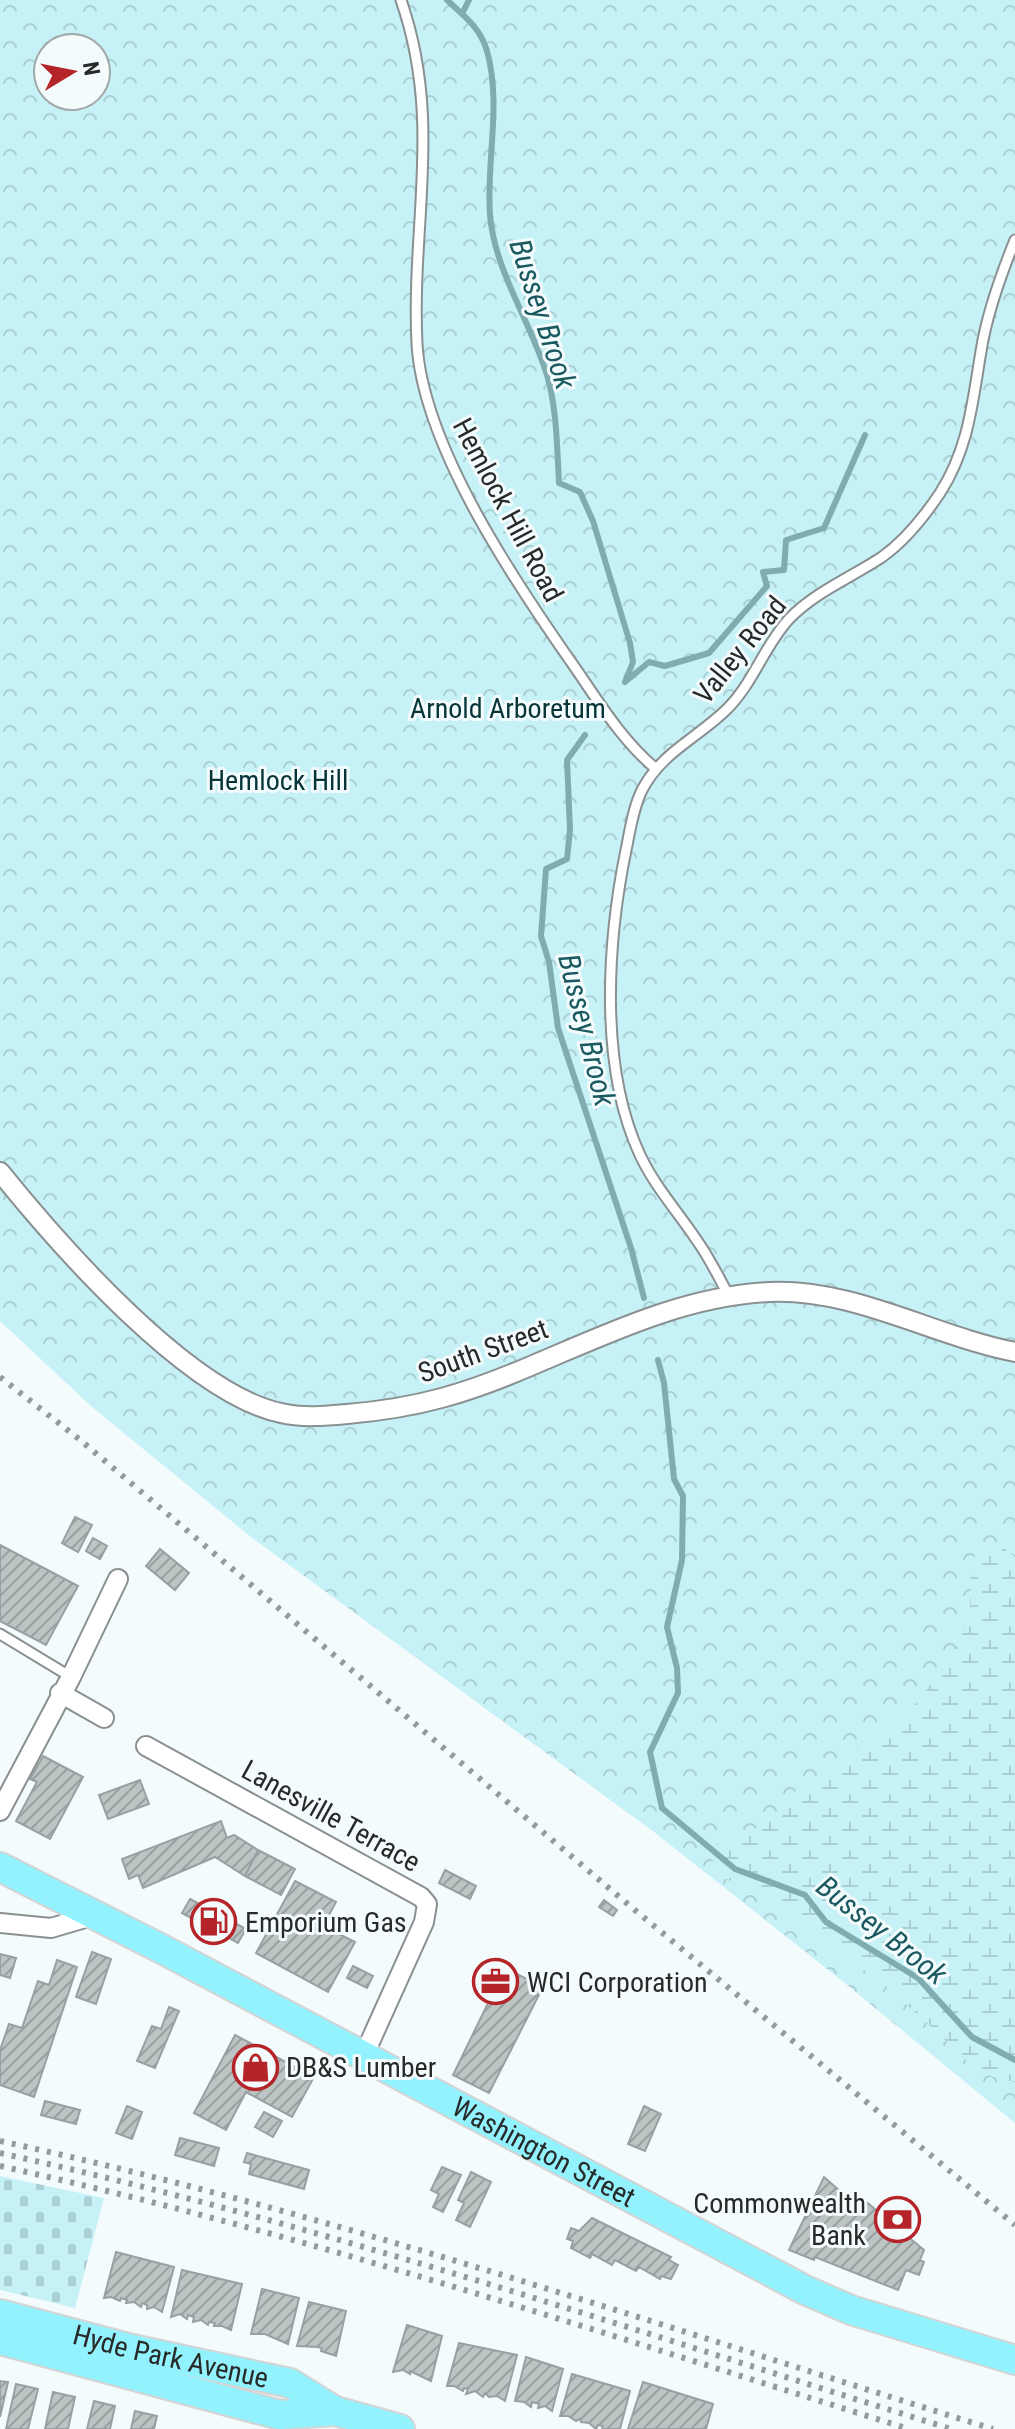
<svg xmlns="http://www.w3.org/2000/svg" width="1015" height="2429" viewBox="0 0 1015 2429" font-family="'Roboto Condensed',sans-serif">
	<defs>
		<pattern id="forest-crowns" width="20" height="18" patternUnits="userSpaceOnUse" patternTransform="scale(2)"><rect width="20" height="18" fill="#c6f2f7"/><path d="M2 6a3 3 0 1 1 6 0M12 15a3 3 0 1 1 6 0" fill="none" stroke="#aad0d4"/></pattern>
		<pattern id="wetland-marsh" width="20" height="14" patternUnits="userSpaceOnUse" patternTransform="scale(2)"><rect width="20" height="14" fill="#c6f2f7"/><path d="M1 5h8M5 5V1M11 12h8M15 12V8" fill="none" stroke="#aad0d4"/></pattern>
		<pattern id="cemetery-stones" width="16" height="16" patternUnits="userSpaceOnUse" patternTransform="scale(2)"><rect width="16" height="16" fill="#c6f2f7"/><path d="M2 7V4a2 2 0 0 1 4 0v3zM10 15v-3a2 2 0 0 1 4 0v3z" fill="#aad0d4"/></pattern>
		<pattern id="building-hatch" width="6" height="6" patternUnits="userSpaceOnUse" patternTransform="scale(2)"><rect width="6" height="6" fill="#bdc4c4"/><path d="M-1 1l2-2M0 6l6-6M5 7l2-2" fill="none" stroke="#9a9f9f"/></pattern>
	</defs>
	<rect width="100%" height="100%" fill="#f4fbfc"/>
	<path fill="url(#forest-crowns)" fill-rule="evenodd" d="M0,0H1015V2123L846,1984L654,1832L251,1537L92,1407L0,1321ZM48,48H96V96H48Z"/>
	<path fill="url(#wetland-marsh)" d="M990,1548L1005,1549L1015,1557V2082L986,2075L962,2057L935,2030L877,1978L856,1966L809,1930L789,1919L775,1906L725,1878L713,1864L712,1853L720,1839L741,1836L769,1821L784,1806L789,1795L820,1777L861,1743L891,1725L918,1702L953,1653L970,1616L971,1560L979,1552Z"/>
	<path fill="url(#cemetery-stones)" d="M0,2176L104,2198L75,2308L0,2290Z"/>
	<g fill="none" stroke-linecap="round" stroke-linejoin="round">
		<path stroke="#7facb1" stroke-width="6" d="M447,0C464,16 480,27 487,51C502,105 486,160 490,215C495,272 530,320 547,375C557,409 557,448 559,483L580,492L593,521L630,643L633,662L625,682
			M463,12L469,0
			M625,682L649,662L665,666L709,653L767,586L763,572L784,570L786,540L824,528L865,435
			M585,735L567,760L570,830L567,859L546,869L541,936L549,962L558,1028L631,1248L644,1298
			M658,1360L664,1383L674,1479L683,1496L682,1560L667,1627L677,1668L678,1693L650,1752L662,1808L735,1869L805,1895L826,1922L918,1978L972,2037L1015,2060"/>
	</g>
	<path fill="url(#building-hatch)" stroke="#99a0a1" stroke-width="2" d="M75,1517L92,1525L78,1552L62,1543Z
		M93,1538L107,1546L100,1559L86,1551Z
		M0,1545L78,1586L46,1645L0,1621Z
		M160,1549L189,1573L175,1590L146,1566Z
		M43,1756L83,1777L50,1839L16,1821L37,1782L30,1779Z
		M140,1780L149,1804L108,1819L99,1795Z
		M221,1821L227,1838L234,1835L258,1850L245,1876L215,1857L143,1888L138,1875L129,1879L122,1859Z
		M258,1850L295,1869L281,1895L245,1876Z
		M445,1870L476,1886L470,1899L439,1883Z
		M295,1881L336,1902L323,1926L355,1942L328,1992L256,1953Z
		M190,1899L246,1929L238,1943L182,1913Z
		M604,1900L617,1910L613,1916L599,1907Z
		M92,1952L111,1959L96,2004L76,1997Z
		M0,1954L16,1958L10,1978L0,1975Z
		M57,1960L77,1967L34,2097L0,2085V2050L9,2024L22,2028L38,1981L49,1985Z
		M353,1966L373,1976L367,1988L347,1978Z
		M505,1968L543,1987L489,2093L453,2075Z
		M169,2007L179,2011L155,2068L137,2061L152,2026L161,2029Z
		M235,2035L314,2077L292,2117L246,2092L226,2130L194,2113Z
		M45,2101L80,2110L76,2124L41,2115Z
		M127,2106L142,2112L132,2139L116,2133Z
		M644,2106L661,2114L645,2151L628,2144Z
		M264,2112L282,2121L273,2137L255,2127Z
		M180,2138L219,2148L214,2166L175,2155Z
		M247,2153L309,2170L304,2189L249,2174L251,2164L244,2162Z
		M442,2167L461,2175L443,2212L433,2207L439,2194L431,2190Z
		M471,2172L491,2182L470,2227L456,2220L464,2203L458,2200Z
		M824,2177L858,2207L864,2200L924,2250L920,2260L924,2262L919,2275L906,2270L898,2290L815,2257L814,2260L789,2250Z
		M592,2218L671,2257L669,2260L678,2265L671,2279L661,2276L660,2279L639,2267L636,2271L615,2260L612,2265L592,2254L590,2258L571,2248L573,2241L567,2239L571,2228L579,2231Z
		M116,2252L174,2267L162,2312L154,2307L147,2309V2305L142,2303L141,2307L134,2302L126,2303L127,2300L121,2298L120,2301L111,2297L104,2298Z
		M182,2270L242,2284L231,2330L222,2326H214L215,2323L209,2322L208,2325L201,2320L193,2322L194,2317L188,2315L187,2319L180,2314L171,2317Z
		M262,2289L299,2298L288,2344L265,2334H251Z
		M309,2302L346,2311L336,2356L321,2351L322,2348L317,2347L297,2346Z
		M407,2325L442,2336L431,2381L410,2371V2374L403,2370L393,2372Z
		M459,2343L517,2355L505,2401L497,2396L489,2397L485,2393L483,2397L475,2391L466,2394L468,2389L464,2388L463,2391L454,2386H447Z
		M526,2357L563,2369L552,2411L545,2406L538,2408L539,2404L532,2402L531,2407L524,2402L515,2401Z
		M572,2374L630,2391L620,2429H602L603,2426L598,2425L596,2429L589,2423L581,2422L580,2419L576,2421L568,2416H560Z
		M0,2381L8,2382L0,2417Z
		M643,2382L713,2404L706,2429H628Z
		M16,2384L38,2389L28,2429H6Z
		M53,2392L75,2397L68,2429H45Z
		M94,2401L115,2406L110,2429H87Z
		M135,2411L157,2416L154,2429H131Z"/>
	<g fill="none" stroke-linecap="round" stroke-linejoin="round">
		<defs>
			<path id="lane" d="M401,0C443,121 411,222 417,344C423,447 517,585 576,669C600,704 622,740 655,768
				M729,1296C719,1278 710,1259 698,1242C679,1213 655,1187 640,1155C599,1067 607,943 626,850C630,831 633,808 642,790C662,752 696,739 726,710C753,684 764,646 789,619C815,592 852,577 882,557C906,540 924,517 940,493C971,445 973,394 983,340C990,305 1002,272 1015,240
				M0,1634L71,1677"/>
			<path id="street" d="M0,1172C59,1245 189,1394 281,1413C302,1418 326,1416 347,1414C419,1408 468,1393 533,1365C609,1333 685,1296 769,1292C854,1288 933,1336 1015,1352
				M60,1693L104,1718
				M146,1746L421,1897L427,1904L424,1922L364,2055
				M0,1811L71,1677L118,1579
				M0,1923L51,1928L95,1915"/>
			<g id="primary">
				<path id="s1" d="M0,1867L160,1948L805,2290L851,2310L1015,2360"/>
				<path id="s2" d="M0,2314L132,2349L290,2383L335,2411L400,2429"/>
				<path d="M0,2340L280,2415L335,2411"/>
			</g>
		</defs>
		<use href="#lane" stroke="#8a9091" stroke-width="13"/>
		<use href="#street" stroke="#8a9091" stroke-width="22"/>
		<use href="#primary" stroke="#d4d4d4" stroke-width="32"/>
		<use href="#lane" stroke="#fff" stroke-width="9"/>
		<use href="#street" stroke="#fff" stroke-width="18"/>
		<use href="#primary" stroke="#92f2fd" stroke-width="28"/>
		<path stroke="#959a9a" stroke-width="6" stroke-dasharray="4 8" stroke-linecap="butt" d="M0,1377L79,1439L636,1911L1015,2225
			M0,2141C337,2214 664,2327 993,2429
			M0,2153C322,2224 636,2331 951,2429
			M0,2166C308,2234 608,2335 909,2429"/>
	</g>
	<defs>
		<symbol id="fuel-ring" viewBox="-11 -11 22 22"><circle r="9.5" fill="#f4fbfc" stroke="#b52428" stroke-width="1.5"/><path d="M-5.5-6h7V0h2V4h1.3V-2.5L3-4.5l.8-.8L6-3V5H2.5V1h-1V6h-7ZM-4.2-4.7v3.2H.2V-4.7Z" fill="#b52428"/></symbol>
		<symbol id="office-ring" viewBox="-11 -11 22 22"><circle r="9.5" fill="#f4fbfc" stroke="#b52428" stroke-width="1.5"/><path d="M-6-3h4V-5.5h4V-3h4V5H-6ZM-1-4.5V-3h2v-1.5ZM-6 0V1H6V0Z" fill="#b52428"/></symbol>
		<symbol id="shop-ring" viewBox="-11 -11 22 22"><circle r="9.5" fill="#f4fbfc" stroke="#b52428" stroke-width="1.5"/><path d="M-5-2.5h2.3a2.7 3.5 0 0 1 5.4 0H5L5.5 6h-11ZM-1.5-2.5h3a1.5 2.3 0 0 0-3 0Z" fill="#b52428"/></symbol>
		<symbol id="bank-ring" viewBox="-11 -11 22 22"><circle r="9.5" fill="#f4fbfc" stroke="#b52428" stroke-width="1.5"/><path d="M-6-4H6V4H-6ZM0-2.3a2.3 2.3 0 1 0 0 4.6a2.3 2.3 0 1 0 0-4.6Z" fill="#b52428"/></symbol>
	</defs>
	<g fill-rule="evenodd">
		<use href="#fuel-ring" x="188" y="1896" width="51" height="51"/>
		<use href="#office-ring" x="470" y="1956" width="51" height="51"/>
		<use href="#shop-ring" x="230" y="2042" width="51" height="51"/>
		<use href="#bank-ring" x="872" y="2194" width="51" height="51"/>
	</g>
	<g text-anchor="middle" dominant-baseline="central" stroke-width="6" stroke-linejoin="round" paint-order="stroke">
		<g font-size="28" fill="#282a2a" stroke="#f4fbfc">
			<text transform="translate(508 510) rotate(62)">Hemlock Hill Road</text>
			<text transform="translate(740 650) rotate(-51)">Valley Road</text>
			<text transform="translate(483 1351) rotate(-20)">South Street</text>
			<text transform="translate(331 1816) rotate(29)">Lanesville Terrace</text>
			<text stroke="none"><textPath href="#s1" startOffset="614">Washington Street</textPath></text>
			<text stroke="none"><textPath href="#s2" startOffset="176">Hyde Park Avenue</textPath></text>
		</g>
		<g font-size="28" fill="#063438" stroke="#f4fbfc">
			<text x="508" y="708">Arnold Arboretum</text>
			<text x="278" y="780">Hemlock Hill</text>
		</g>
		<g font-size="28" fill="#282a2a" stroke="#f4fbfc" text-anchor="start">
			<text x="245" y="1922">Emporium Gas</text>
			<text x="527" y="1982">WCI Corporation</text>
			<text x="286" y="2067">DB&amp;S Lumber</text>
			<text x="866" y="2203" text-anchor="end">Commonwealth<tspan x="866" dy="32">Bank</tspan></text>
		</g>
		<g font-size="30" font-style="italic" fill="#1b5960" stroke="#f4fbfc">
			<text transform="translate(543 314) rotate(72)">Bussey Brook</text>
			<text transform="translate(587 1030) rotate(76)">Bussey Brook</text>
			<text transform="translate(882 1930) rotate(38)">Bussey Brook</text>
		</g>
	</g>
	<g transform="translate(72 72) rotate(80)"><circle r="38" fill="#f4fbfc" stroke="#a2a7a8" stroke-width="2"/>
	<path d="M0-6L14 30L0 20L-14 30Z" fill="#b52428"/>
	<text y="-12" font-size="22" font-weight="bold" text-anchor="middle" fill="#282a2a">N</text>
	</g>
</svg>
